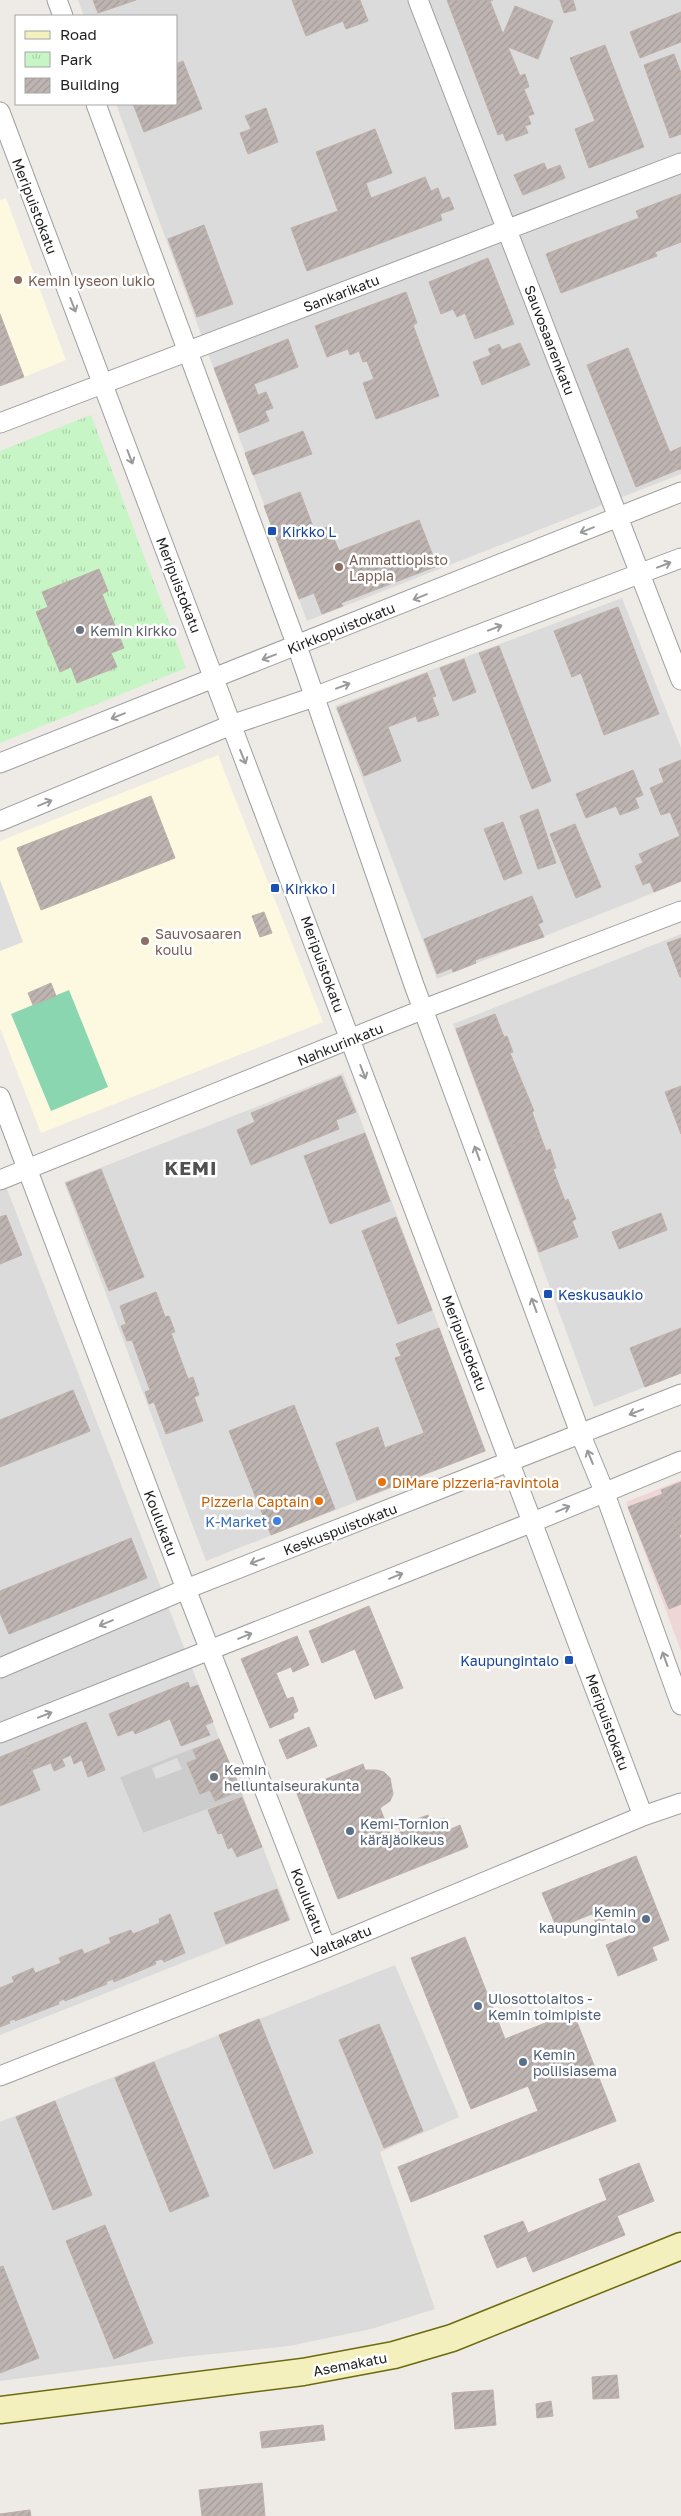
<svg xmlns="http://www.w3.org/2000/svg" width="681" height="2516" viewBox="0 0 681 2516" font-family="'Golos Text',sans-serif">
	<defs>
		<pattern id="park-tufts" width="24" height="20" patternUnits="userSpaceOnUse" patternTransform="scale(1.25)"><rect width="24" height="20" fill="#c7f5c6"/><path d="M3 7l-1-3M5 7V3M7 7l1-3M15 17l-1-3M17 17v-4M19 17l1-3" fill="none" stroke="#aad2aa"/></pattern>
		<pattern id="building-hatch" width="6" height="6" patternUnits="userSpaceOnUse" patternTransform="scale(1.25)"><rect width="6" height="6" fill="#beb5b2"/><path d="M-1 1l2-2M0 6l6-6M5 7l2-2" fill="none" stroke="#a39b99"/></pattern>
	</defs>
	<rect width="100%" height="100%" fill="#eeeae5"/>
	<path fill="#dcdbdb" d="M78,0H681V474L307,621L116,104H176V16H84Z
		M622,598L681,748V882L437,979L335,706Z
		M681,934V1373L594,1407L453,1024Z
		M343,1073L486,1451L206,1561L64,1182Z
		M0,1171L219,1738L120,1777L143,1833L243,1796L291,1920L0,2035Z
		M395,1965L459,2117L380,2152L435,2309L371,2329L289,2346L183,2357L0,2381V2122Z"/>
	<path fill="#eed6d7" d="M681,1480V1651L626,1502Z"/>
	<path fill="#fcf9e0" d="M6,198L66,360L0,387V200Z
		M218,755L323,1022L41,1133L0,1028V841Z"/>
	<path fill="#ccc" d="M219,1738L243,1796L143,1833L120,1777Z"/>
	<path fill="url(#park-tufts)" d="M91,415L186,668L0,743V451Z"/>
	<path fill="#8ad6b0" d="M69,990L108,1087L51,1111L11,1014Z"/>
	<path fill="#dedede" d="M0,880L23,942L0,951Z
		M177,1758L182,1769L156,1779L152,1768Z"/>
	<path fill="url(#building-hatch)" stroke="#beb0a9" d="M93,0H136L98,13Z
		M292,0H360L368,21L346,29L343,21L306,36Z
		M447,0H493L490,1L503,34L515,6L553,21L538,59L508,47L520,76L525,74L529,87L524,89L534,114L528,116L531,124L525,126L528,133L506,141L503,133L498,135Z
		M560,0H573L576,10L564,13Z
		M681,12V42L640,58L630,32Z
		M605,45L644,147L589,168L575,129L595,121L570,58Z
		M674,54L681,73V134L670,138L644,65Z
		M183,61L202,109L144,132L133,104H176V64Z
		M266,108L278,142L248,154L240,133L251,129L245,116Z
		M375,129L392,173L366,183L371,198L425,177L431,191L438,188L442,200L449,197L454,209L440,214L442,220L307,271L291,228L338,211L316,152Z
		M544,163L547,170L560,165L565,178L523,195L514,175Z
		M681,194V242L655,252L657,256L561,293L546,254L639,218L636,211Z
		M204,225L233,304L197,317L168,239Z
		M488,258L514,324L475,339L465,313L457,317L453,309L441,314L429,282Z
		M406,292L417,323L413,325L439,396L376,419L363,383L374,379L367,361L363,362L359,351L350,355L348,349L327,357L315,326Z
		M0,314L24,377L0,386Z
		M288,339L298,367L254,384L258,395L266,392L273,408L265,411L269,421L239,433L214,368Z
		M520,343L530,365L482,385L473,362L491,355L488,349L499,344L502,350Z
		M628,348L677,470L636,487L587,365Z
		M303,431L312,454L253,475L245,453Z
		M681,447V469L677,470L670,452Z
		M300,492L315,532L329,526L339,551L419,520L437,566L341,603L343,606L322,614L314,593L299,599L264,506Z
		M99,569L108,591L102,594L124,648L111,653L117,667L77,683L71,667L60,672L36,612L48,607L42,592Z
		M618,607L659,714L604,735L581,673L572,677L554,631Z
		M499,646L551,781L532,789L479,653Z
		M464,659L476,692L453,701L440,668Z
		M427,673L436,696L432,697L439,715L418,722L416,716L388,727L401,761L364,776L337,708Z
		M681,760V881L654,892L650,882L643,885L635,866L643,863L639,854L680,836L670,812L661,815L650,788L664,782L659,769Z
		M633,770L643,795L635,798L639,808L620,815L616,806L586,818L576,794Z
		M151,796L175,858L41,910L17,848Z
		M538,809L556,863L538,869L520,816Z
		M503,822L522,873L504,880L484,829Z
		M575,824L601,887L576,898L550,834Z
		M532,896L543,922L538,924L544,937L475,960L476,963L453,972L452,968L437,974L424,939Z
		M264,912L272,933L260,937L252,916Z
		M681,938V977H680L667,943Z
		M51,983L56,996L33,1005L28,993Z
		M495,1014L504,1037L507,1036L513,1052L510,1053L534,1111L532,1112L540,1135L501,1150L456,1029Z
		M341,1076L356,1112L336,1120L339,1129L251,1165L237,1130L255,1122L251,1113Z
		M681,1086V1134L665,1092Z
		M365,1133L390,1201L330,1224L304,1156Z
		M540,1135L546,1151L550,1149L556,1168L553,1169L565,1201L568,1199L576,1219L572,1221L578,1237L539,1252L501,1150Z
		M101,1169L144,1277L109,1291L66,1183Z
		M661,1213L667,1230L619,1249L612,1232Z
		M6,1215L22,1255L0,1264V1217Z
		M396,1217L432,1310L398,1324L362,1231Z
		M156,1292L165,1317L169,1316L175,1332L171,1333L188,1379L193,1377L199,1395L194,1397L203,1421L166,1434L154,1402L149,1404L145,1392L150,1390L132,1340L127,1341L121,1326L126,1324L120,1306Z
		M439,1328L485,1451L438,1469L395,1358L401,1356L396,1344Z
		M681,1328V1373L645,1387L630,1348Z
		M73,1390L90,1431L0,1467V1420Z
		M294,1405L335,1509L271,1535L229,1431Z
		M378,1427L385,1448L424,1433L438,1469L357,1500L336,1443Z
		M681,1482V1534L679,1535L661,1490Z
		M663,1494L681,1540V1604L669,1609L628,1507Z
		M131,1538L147,1578L9,1634L0,1613V1591Z
		M369,1606L403,1688L375,1699L355,1649L322,1663L309,1631Z
		M297,1636L309,1665L293,1672L291,1667L276,1673L287,1699L293,1697L298,1711L293,1714L294,1718L270,1728L241,1659Z
		M188,1682L190,1688L198,1685L213,1722L205,1725L210,1735L181,1746L170,1719L135,1734L133,1730L118,1736L109,1714Z
		M86,1722L105,1770L88,1777L82,1760L74,1764L71,1755L62,1759L65,1766L54,1771L51,1763L32,1770L23,1748Z
		M309,1727L317,1746L287,1759L279,1740Z
		M219,1739L241,1790L215,1801L210,1790L200,1794L187,1763L197,1759L193,1750Z
		M23,1748L40,1790L0,1806V1757Z
		M363,1764L365,1770H377L384,1772L390,1778L393,1794L390,1801L380,1808L391,1836L401,1832L398,1826L428,1815L431,1823L444,1818L449,1830L460,1825L468,1847L338,1899L296,1791Z
		M242,1797L262,1847L237,1857L232,1847L228,1849L222,1833L218,1834L208,1810Z
		M636,1856L669,1940L652,1947L657,1960L618,1976L606,1945L636,1933L628,1911L596,1923L592,1914L557,1928L542,1893Z
		M277,1889L289,1920L226,1944L214,1913Z
		M170,1914L185,1953L164,1962L162,1959L155,1961L156,1964L114,1982L113,1979L106,1982L107,1984L65,2001L64,1999L58,2002L59,2004L15,2021V2019L9,2021L10,2023L0,2027V1988L14,1982L12,1977L33,1968L35,1973L61,1963L59,1958L82,1949L84,1954L111,1943L109,1938L131,1930L133,1934L160,1923L159,1919Z
		M465,1937L505,2039L573,2012L616,2121L411,2202L398,2167L538,2111L528,2086L471,2109L411,1958Z
		M259,2019L313,2153L274,2169L219,2035Z
		M379,2024L423,2131L384,2148L339,2040Z
		M154,2062L209,2196L170,2212L115,2078Z
		M55,2101L92,2195L53,2210L16,2117Z
		M639,2163L654,2201L617,2216L625,2235L533,2272L526,2256L497,2268L484,2236L523,2221L528,2233L607,2200L599,2179Z
		M105,2225L153,2343L114,2359L66,2241Z
		M3,2266L39,2358L0,2373V2267Z
		M617,2375L619,2398L593,2399L592,2377Z
		M493,2390L496,2425L455,2429L452,2393Z
		M551,2401L553,2416L537,2418L536,2404Z
		M323,2425L325,2440L262,2448L260,2432Z
		M262,2483L265,2516H202L199,2490Z
		M30,2510L31,2516H0V2514Z"/>
	<g fill="none" stroke-linecap="round" stroke-linejoin="round">
		<defs>
			<path id="street" d="M57,0L63,16
				M418,0L681,680
				M96,104L297,646L414,985L580,1433L604,1491L681,1705
				M0,112L643,1816
				M0,423L681,163
				M0,763L681,492
				M0,821L231,725L314,697L681,558
				M0,1097L186,1589L326,1948
				M0,1180L424,1009L681,911
				M0,1668L186,1589L681,1394
				M0,1733L533,1522L681,1461
				M0,2076L326,1948L643,1816L681,1803"/>
			<path id="secondary" d="M0,2410L303,2372L394,2355L452,2338L681,2246"/>
		</defs>
		<use href="#street" stroke="#9f9f9f" stroke-width="21"/>
		<use href="#secondary" stroke="#6c6b0e" stroke-width="29"/>
		<use href="#street" stroke="#fff" stroke-width="19"/>
		<use href="#secondary" stroke="#f4f0bd" stroke-width="26"/>
	</g>
	<defs><path id="oneway-shaft" d="M-6 0H5M1.5-3L5.5 0L1.5 3" fill="none" stroke-width="1.6" stroke-linecap="round" stroke-linejoin="round" transform="scale(1.25)"/></defs>
	<g stroke="#9a9a9a">
		<use href="#oneway-shaft" transform="translate(73 305) rotate(69)"/>
		<use href="#oneway-shaft" transform="translate(130 457) rotate(69)"/>
		<use href="#oneway-shaft" transform="translate(587 530) rotate(158)"/>
		<use href="#oneway-shaft" transform="translate(664 565) rotate(-21)"/>
		<use href="#oneway-shaft" transform="translate(420 597) rotate(158)"/>
		<use href="#oneway-shaft" transform="translate(495 628) rotate(-21)"/>
		<use href="#oneway-shaft" transform="translate(269 657) rotate(159)"/>
		<use href="#oneway-shaft" transform="translate(343 686) rotate(-21)"/>
		<use href="#oneway-shaft" transform="translate(118 716) rotate(158)"/>
		<use href="#oneway-shaft" transform="translate(243 757) rotate(68)"/>
		<use href="#oneway-shaft" transform="translate(45 803) rotate(-22)"/>
		<use href="#oneway-shaft" transform="translate(363 1072) rotate(69)"/>
		<use href="#oneway-shaft" transform="translate(477 1153) rotate(-110)"/>
		<use href="#oneway-shaft" transform="translate(534 1305) rotate(-110)"/>
		<use href="#oneway-shaft" transform="translate(636 1412) rotate(159)"/>
		<use href="#oneway-shaft" transform="translate(590 1457) rotate(-112)"/>
		<use href="#oneway-shaft" transform="translate(563 1509) rotate(-23)"/>
		<use href="#oneway-shaft" transform="translate(257 1561) rotate(159)"/>
		<use href="#oneway-shaft" transform="translate(396 1576) rotate(-22)"/>
		<use href="#oneway-shaft" transform="translate(106 1623) rotate(157)"/>
		<use href="#oneway-shaft" transform="translate(245 1636) rotate(-22)"/>
		<use href="#oneway-shaft" transform="translate(665 1659) rotate(-110)"/>
		<use href="#oneway-shaft" transform="translate(45 1715) rotate(-21)"/>
	</g>
	<g fill="#8d6e63" stroke="#fff" stroke-width="2">
		<circle cx="18" cy="280" r="5"/>
		<circle cx="339" cy="567" r="5"/>
		<circle cx="145" cy="941" r="5"/>
	</g>
	<g fill="#1a4fb4" stroke="#fff" stroke-width="2">
		<rect x="267" y="526" width="10" height="10" rx="2.5"/>
		<rect x="270" y="883" width="10" height="10" rx="2.5"/>
		<rect x="543" y="1289" width="10" height="10" rx="2.5"/>
		<rect x="564" y="1655" width="10" height="10" rx="2.5"/>
	</g>
	<g fill="#6b7280" stroke="#fff" stroke-width="2">
		<circle cx="80" cy="630" r="5"/>
		<circle cx="214" cy="1777" r="5"/>
	</g>
	<g fill="#e8710a" stroke="#fff" stroke-width="2">
		<circle cx="382" cy="1482" r="5"/>
		<circle cx="319" cy="1501" r="5"/>
	</g>
	<circle fill="#3f7fe0" stroke="#fff" stroke-width="2" cx="277" cy="1521" r="5"/>
	<g fill="#5c6f8a" stroke="#fff" stroke-width="2">
		<circle cx="350" cy="1831" r="5"/>
		<circle cx="646" cy="1919" r="5"/>
		<circle cx="478" cy="2006" r="5"/>
		<circle cx="523" cy="2062" r="5"/>
	</g>
	<g text-anchor="middle" dominant-baseline="central" stroke-width="5" stroke-linejoin="round" paint-order="stroke">
		<g font-size="14" fill="#1e1e1e" stroke="#fff">
			<text transform="translate(35 206) rotate(69)">Meripuistokatu</text>
			<text transform="translate(341 293) rotate(-21)">Sankarikatu</text>
			<text transform="translate(550 340) rotate(69)">Sauvosaarenkatu</text>
			<text transform="translate(179 585) rotate(69)">Meripuistokatu</text>
			<text transform="translate(341 628) rotate(-22)">Kirkkopuistokatu</text>
			<text transform="translate(323 964) rotate(70)">Meripuistokatu</text>
			<text transform="translate(340 1044) rotate(-22)">Nahkurinkatu</text>
			<text transform="translate(465 1343) rotate(69)">Meripuistokatu</text>
			<text transform="translate(161 1523) rotate(69)">Koulukatu</text>
			<text transform="translate(340 1529) rotate(-21)">Keskuspuistokatu</text>
			<text transform="translate(608 1722) rotate(70)">Meripuistokatu</text>
			<text transform="translate(308 1901) rotate(69)">Koulukatu</text>
			<text transform="translate(341 1941) rotate(-22)">Valtakatu</text>
			<text transform="translate(350 2364) rotate(-11)">Asemakatu</text>
		</g>
		<g font-size="14" fill="#785e54" stroke="#fff" text-anchor="start">
			<text x="28" y="280">Kemin lyseon lukio</text>
			<text x="349" y="559">Ammattiopisto<tspan x="349" dy="16">Lappia</tspan></text>
			<text x="155" y="933">Sauvosaaren<tspan x="155" dy="16">koulu</tspan></text>
		</g>
		<g font-size="14" fill="#164399" stroke="#fff" text-anchor="start">
			<text x="282" y="531">Kirkko L</text>
			<text x="285" y="888">Kirkko I</text>
			<text x="558" y="1294">Keskusaukio</text>
			<text x="559" y="1660" text-anchor="end">Kaupungintalo</text>
		</g>
		<g font-size="14" fill="#5b616d" stroke="#fff" text-anchor="start">
			<text x="90" y="630">Kemin kirkko</text>
			<text x="224" y="1769">Kemin<tspan x="224" dy="16">helluntaiseurakunta</tspan></text>
		</g>
		<g font-size="14" fill="#c56008" stroke="#fff" text-anchor="start">
			<text x="392" y="1482">DiMare pizzeria-ravintola</text>
			<text x="309" y="1501" text-anchor="end">Pizzeria Captain</text>
		</g>
		<g font-size="14" fill="#366cbe" stroke="#fff" text-anchor="end">
			<text x="267" y="1521">K-Market</text>
		</g>
		<g font-size="14" fill="#4e5e75" stroke="#fff" text-anchor="start">
			<text x="360" y="1823">Kemi-Tornion<tspan x="360" dy="16">käräjäoikeus</tspan></text>
			<text x="636" y="1911" text-anchor="end">Kemin<tspan x="636" dy="16">kaupungintalo</tspan></text>
			<text x="488" y="1998">Ulosottolaitos -<tspan x="488" dy="16">Kemin toimipiste</tspan></text>
			<text x="533" y="2054">Kemin<tspan x="533" dy="16">poliisiasema</tspan></text>
		</g>
		<g font-size="19" font-weight="bold" letter-spacing="1" fill="#515151" stroke="#fff">
			<text x="191" y="1167">KEMI</text>
		</g>
	</g>
	<rect x="15" y="15" width="162" height="90" fill="#ffffff" stroke="#a5a5a5"/>
	<rect x="25" y="31" width="25" height="8" fill="#f4f0bd" stroke="#a5a5a5"/>
	<text x="60" y="40" font-size="15" fill="#1e1e1e">Road</text>
	<rect x="25" y="52" width="25" height="15" fill="url(#park-tufts)" stroke="#a5a5a5"/>
	<text x="60" y="65" font-size="15" fill="#1e1e1e">Park</text>
	<rect x="25" y="78" width="25" height="15" fill="url(#building-hatch)" stroke="#a5a5a5"/>
	<text x="60" y="90" font-size="15" fill="#1e1e1e">Building</text>
</svg>
